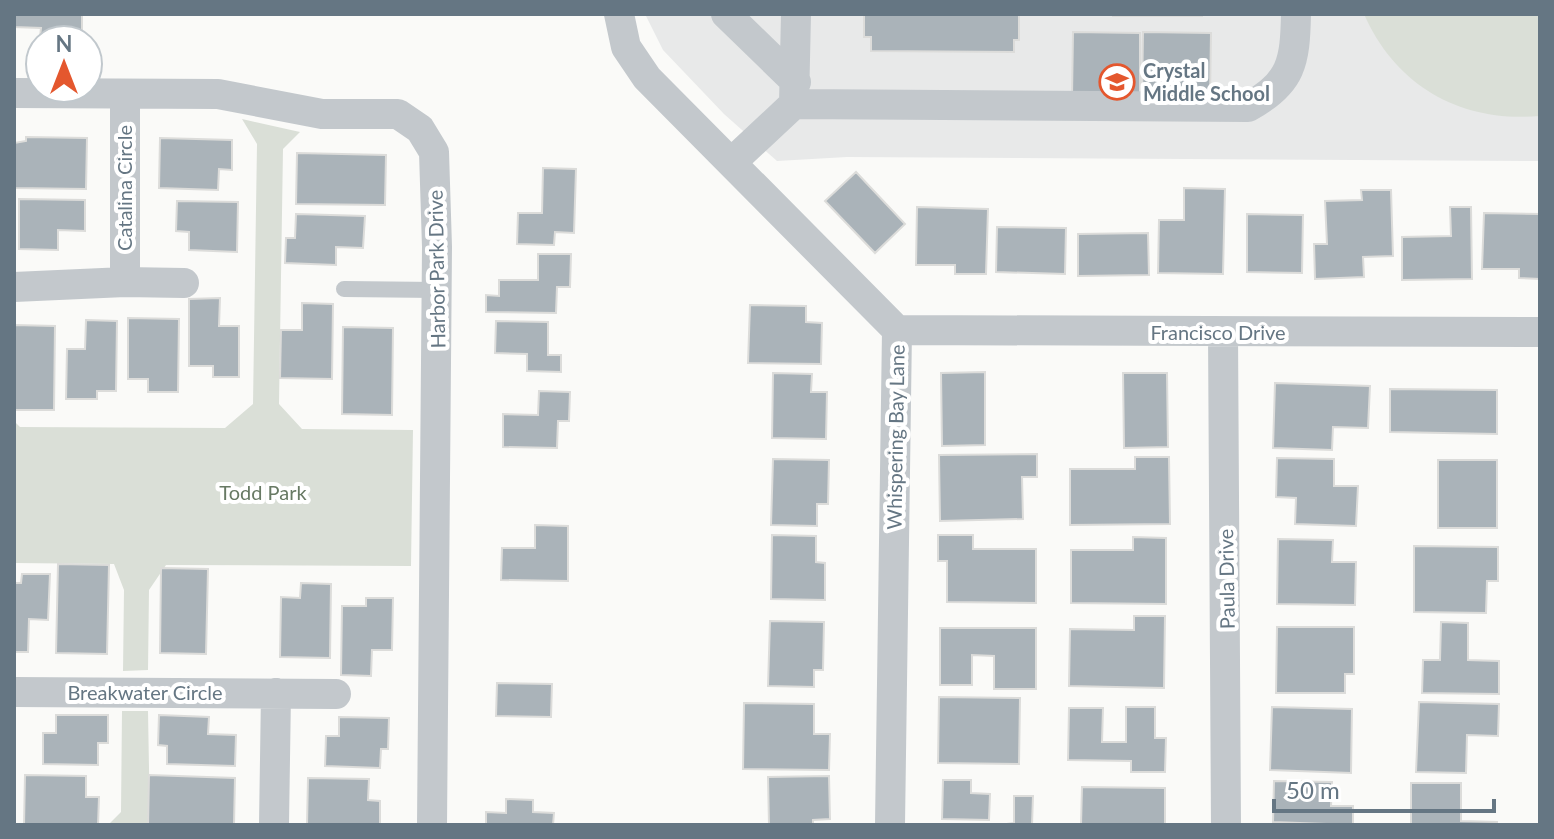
<svg xmlns="http://www.w3.org/2000/svg" width="1554" height="839" viewBox="0 0 1554 839" font-family="Lato,sans-serif">
	<rect width="100%" height="100%" fill="#fafaf8"/>
	<path fill="#e8e9e9" d="M645,14H1540V161L847,157L777,161L724,114L663,50Z"/>
	<path fill="#dadfd7" d="M1364,14H1540V116C1462,123 1396,87 1364,14Z
		M242,119L300,132L283,149L279,404L302,429L413,430L411,566L166,565L149,590L148,670L123,671L124,590L114,564L14,563V421L20,427L225,428L253,404L257,144Z
		M122,711H148L150,825H108L121,812Z"/>
	<path fill="#aab3b9" stroke="#dcdcda" stroke-width="2" d="M14,14H82V38L40,37L41,28L14,27Z
		M864,14H1019V40H1014V52L871,51V37H864Z
		M1113,14H1202V16H1113Z
		M1073,32L1140,33V97L1072,96Z
		M1143,32L1211,33L1210,98L1142,97Z
		M26,137L87,138L86,189L14,188V143L26,141Z
		M160,138L232,140V170L219,169L218,190L159,188Z
		M297,153L386,155L385,205L296,204Z
		M543,168L576,169L574,233L555,232L554,245L517,244L518,213H542Z
		M856,172L905,224L875,253L825,201Z
		M1184,188L1225,189L1223,274L1158,273L1159,220H1184Z
		M1361,190H1391L1393,256L1363,257L1364,277L1315,279L1314,244H1327L1325,201L1362,200Z
		M19,199L85,200V231L58,230V250L19,249Z
		M177,201L238,202L237,252L189,250V232L176,231Z
		M917,207L988,209L986,274H955V265H916Z
		M1450,207H1471L1472,279L1402,280V237L1451,236Z
		M1484,213L1540,214V279L1519,278V269H1482Z
		M296,214L365,216L363,248L336,247V265L285,263L286,238H295Z
		M1247,214L1303,215L1302,273L1247,272Z
		M997,227L1066,228L1065,274L996,272Z
		M1148,233L1149,275L1078,276V234Z
		M538,254H571L570,287H557L556,313L486,312V295L499,296V280H538Z
		M220,298L219,326H239V377H213V366H189V299Z
		M302,303L333,304L332,379L280,378L281,330H302Z
		M750,305L806,306V322L822,323L821,364L748,363Z
		M128,318L179,319L178,392H148V379H128Z
		M86,320L117,321L116,391H97V399H66L67,349H85Z
		M496,321L548,322V355H561V372L527,371V354L495,353Z
		M14,325L55,326L54,410H14Z
		M343,327L393,328L392,415L342,414Z
		M985,372V445L942,446L941,373Z
		M773,373L812,374L811,392H827L826,439L772,438Z
		M1123,373H1167L1168,447L1124,448Z
		M1275,383L1370,386L1368,428L1333,427L1332,450L1273,448Z
		M1390,389L1497,390V434L1390,432Z
		M539,391L570,392L569,421H558L557,448L503,447V414L538,415Z
		M1037,454V477H1022L1023,519L940,521L939,455Z
		M1135,457H1169L1170,524L1070,525V469H1135Z
		M1277,458L1334,459V486H1358L1356,526L1295,524L1296,498L1276,497Z
		M773,459L829,460L828,504H817V526L771,525Z
		M1438,460H1497V528H1438Z
		M535,525L568,526V581L501,580L502,548H535Z
		M772,535L816,536V562L825,563V600L771,599Z
		M938,535H973V549H1036V603L947,602V561H938Z
		M1133,537L1166,538V604L1071,603V550H1133Z
		M1278,539L1333,540L1332,562H1356L1355,605L1277,604Z
		M1414,546L1498,547V581H1487L1486,613L1414,612Z
		M58,564L109,565L107,654L56,653Z
		M161,568L208,569L206,654L160,653Z
		M22,574H50L48,620L29,619L28,652H14V583H21Z
		M301,583L331,584L330,658L280,657L281,597L300,598Z
		M366,598H393L392,650H372L371,676L341,675L342,606H366Z
		M1134,616H1165L1164,688L1069,686L1070,629L1134,630Z
		M770,621L824,622L823,670H814V687L768,686Z
		M1441,622L1468,623V660L1499,661V694L1422,693L1423,660H1440Z
		M1277,627H1354V674H1345V693H1276Z
		M940,628H1036V689H994V656L972,655V685H940Z
		M497,683L552,684L551,717L496,716Z
		M939,697L1020,698L1019,764L938,763Z
		M1419,702L1499,704L1498,736L1467,735L1466,773L1416,772Z
		M744,703L814,704V734H830L829,770L743,769Z
		M1126,707H1155V738H1166L1165,772H1131V761L1068,760L1069,708H1103L1102,742H1126Z
		M1272,707L1352,709L1351,773L1270,770Z
		M56,715H108V743H98V765L43,764V733H56Z
		M159,715L209,717L208,734L236,735L235,766L167,764V746L158,745Z
		M339,717L389,718L388,749H381L380,768L325,766L326,736H339Z
		M25,775L86,776V797H99L98,825H24Z
		M149,775L235,778L234,825H148Z
		M829,776L830,819L813,820V825H769L768,777Z
		M308,778L369,779L368,800L380,801V825H307Z
		M943,780H971V793L990,794L989,820L942,819Z
		M1274,781L1332,782L1331,806H1353V825L1273,822Z
		M1411,783H1461V821L1497,822V825H1411Z
		M1082,787L1165,788V825H1081Z
		M1014,796H1033L1032,825H999L1014,823Z
		M506,799L533,800V812L554,813L553,825H486V812L506,813Z"/>
	<g fill="none" stroke-linecap="round" stroke-linejoin="round">
		<path stroke="#c3c8cc" stroke-width="16" d="M344,289L437,290"/>
		<path stroke="#c3c8cc" stroke-width="30" d="M619,14L626,47L647,78L897,330L890,825
			M726,14L796,82
			M14,93L218,94L322,114H398L420,129L434,152L437,247L432,825
			M125,94V282
			M794,104L1248,107C1292,83 1295,62 1296,14
			M732,162L794,104L796,14
			M14,287L125,282L184,283
			M897,330L1540,332
			M1223,332L1226,825
			M14,692L336,694
			M274,825L276,693"/>
	</g>
	<defs>
		<symbol id="school-ring" viewBox="-11 -11 22 22"><circle r="9.5" fill="#fff" stroke="#e4572e" stroke-width="1.5"/><path d="M0-5L7-2L0 1L-7-2ZM-4 1L0 2.5L4 1V4Q0 6-4 4Z" fill="#e4572e"/></symbol>
	</defs>
	<g fill-rule="evenodd">
		<use href="#school-ring" x="1097" y="62" width="40" height="40"/>
	</g>
	<g text-anchor="middle" dominant-baseline="central" stroke-width="8" stroke-linejoin="round" paint-order="stroke">
		<g font-size="20" font-weight="bold" fill="#657683" stroke="#fff" text-anchor="start">
			<text x="1143" y="70">Crystal<tspan x="1143" dy="23">Middle School</tspan></text>
		</g>
		<g font-size="20" fill="#657683" stroke="#fff">
			<text transform="translate(124 188) rotate(-90)">Catalina Circle</text>
			<text transform="translate(436 269) rotate(-91)">Harbor Park Drive</text>
			<text x="1218" y="332">Francisco Drive</text>
			<text transform="translate(895 437) rotate(-89)">Whispering Bay Lane</text>
			<text transform="translate(1226 579) rotate(-91)">Paula Drive</text>
			<text x="145" y="692">Breakwater Circle</text>
		</g>
		<g font-size="20" fill="#687a64" stroke="#fff">
			<text x="263" y="492">Todd Park</text>
		</g>
	</g>
	<rect width="1554" height="839" fill="none" stroke="#657683" stroke-width="32"/>
	<g transform="translate(64 64)"><circle r="38" fill="#ffffff" stroke="#c1c8cd" stroke-width="2"/>
	<path d="M0-6L14 30L0 20L-14 30Z" fill="#e4572e"/>
	<text y="-12" font-size="22" font-weight="bold" text-anchor="middle" fill="#657683">N</text>
	</g>
	<path d="M1274 799v12h220v-12" fill="none" stroke="#657683" stroke-width="4"/>
	<text x="1286" y="799" font-size="24" fill="#657683" stroke="#ffffff" stroke-width="6" paint-order="stroke">50 m</text>
</svg>
